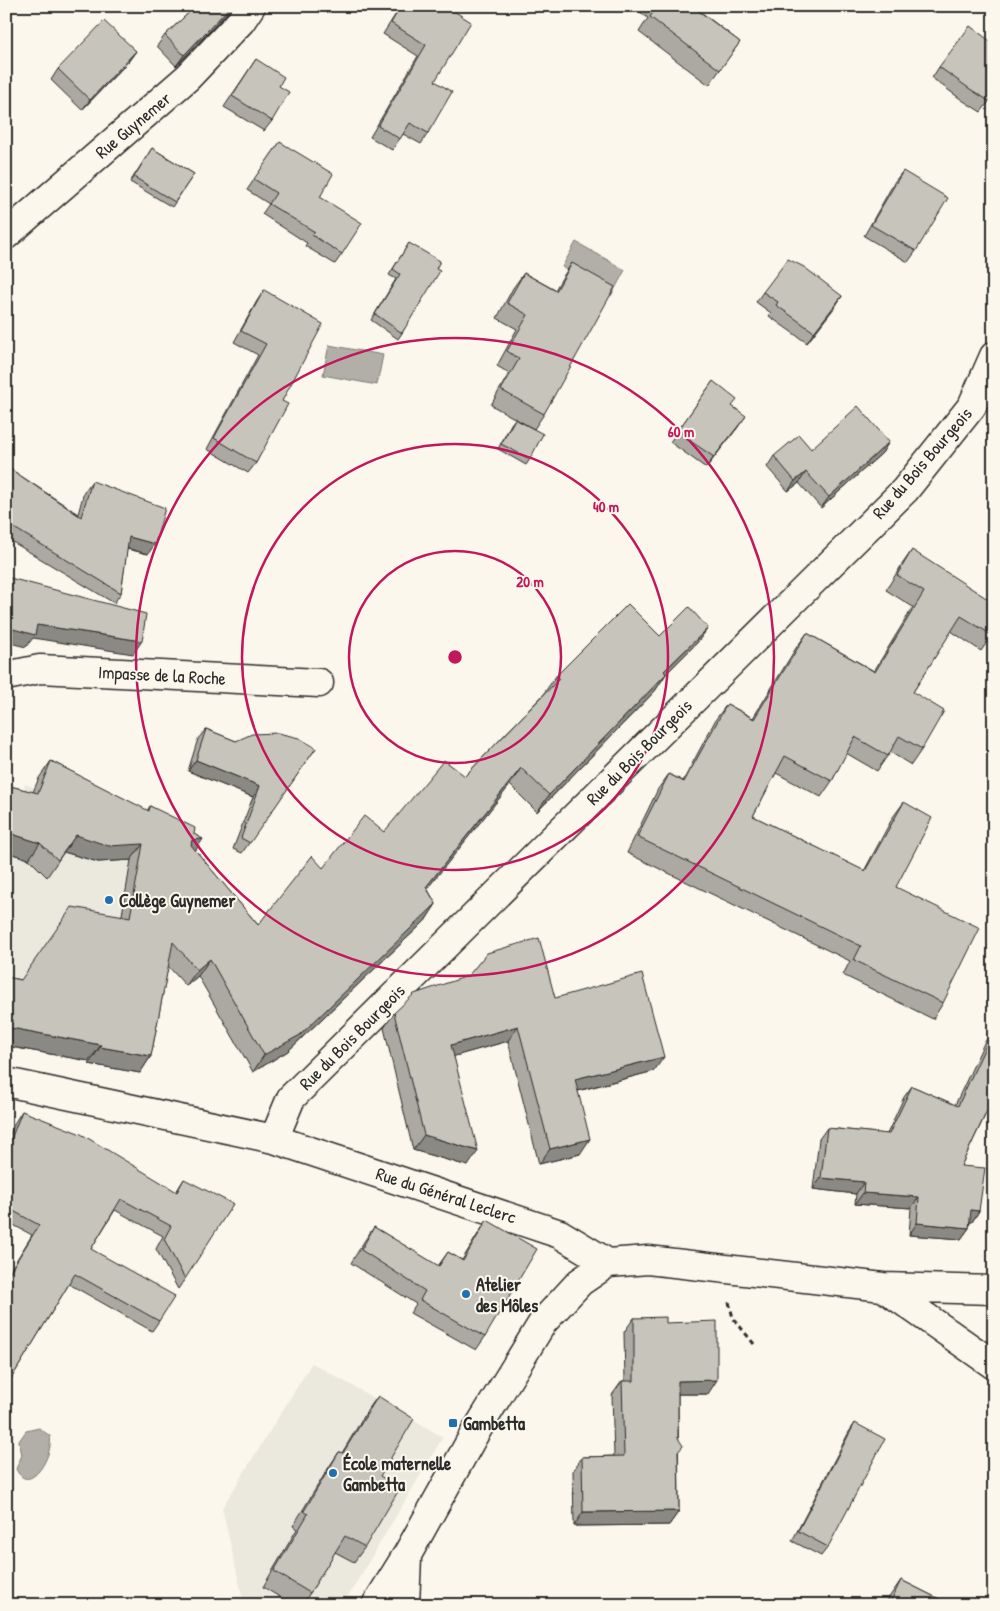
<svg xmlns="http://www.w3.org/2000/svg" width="1000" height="1611" viewBox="0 0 1000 1611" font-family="'Patrick Hand',sans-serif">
	<rect width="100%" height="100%" fill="#fbf7ec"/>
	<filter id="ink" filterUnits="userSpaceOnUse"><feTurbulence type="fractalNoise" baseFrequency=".02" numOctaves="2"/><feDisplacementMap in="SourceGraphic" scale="10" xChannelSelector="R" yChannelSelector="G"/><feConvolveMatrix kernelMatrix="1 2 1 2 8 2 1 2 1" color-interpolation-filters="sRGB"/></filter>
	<g filter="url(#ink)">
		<path fill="#ebe8de" d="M25,784L137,828L243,938L186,986L161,959L140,1073L6,1046V805L19,808Z
			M312,1363L443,1437L343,1605H246L244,1604L222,1508Z"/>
		<path fill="#b1afa7" stroke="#7b7a75" d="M576,242L625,270L611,296L562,267Z
			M329,345L383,355L377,385L323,375Z
			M39,1428L50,1436C54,1456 29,1497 16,1469L22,1455L19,1441L26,1431Z"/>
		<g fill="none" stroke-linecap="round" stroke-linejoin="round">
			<defs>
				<path id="minor" d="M6,235L188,77L241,21L251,6
					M6,676L40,669L319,683
					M6,1082L274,1139L560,1234L608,1263L648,1260L883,1287L994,1290
					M274,1139L291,1098L905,490L972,406L994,356
					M883,1287L994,1365
					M376,1605L407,1555L475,1433L543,1322L580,1282L608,1263
					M405,1605L407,1557"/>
			</defs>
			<use href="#minor" stroke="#2b2b2b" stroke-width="31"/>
			<path stroke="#2b2b2b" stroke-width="3" stroke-dasharray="5 4" stroke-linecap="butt" d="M729,1302L733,1318L754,1344"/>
			<use href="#minor" stroke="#fbf7ec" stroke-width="28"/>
		</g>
		<path fill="#aba9a2" stroke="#2b2b2b" d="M196,6H233L229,11L176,66L157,46L165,35Z
			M401,6H446L428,133L421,144L403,134L392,150L370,137L418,56L383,34Z
			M699,6L697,9L740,42L709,85L639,32L648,18L633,7Z
			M136,51L128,62L82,110L51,80L58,69Z
			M256,59L279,86L272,121L264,131L224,107Z
			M939,67L994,95L981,112L962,100L932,78Z
			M280,142L320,197L342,254L335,264L305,246L307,243L262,214L269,204L247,190Z
			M152,148L194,174L172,207L130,182Z
			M903,171L916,251L908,262L864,236L895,181Z
			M409,243L436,269L402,333L398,339L371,320L396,279L389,275Z
			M572,263L544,414L534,429L491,405L509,373L497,366L517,329L497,318L513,288L524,273L555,290L562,278Z
			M264,290L282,401L256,463L248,473L207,449L258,355L234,342L257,301Z
			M763,292L842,296L807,343L769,316L771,313L756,302Z
			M713,381L732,406L738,427L706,468L670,442Z
			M515,419L530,459L526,465L498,449L511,424Z
			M889,442L882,453L821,508L799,483L788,491L767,467L774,456L811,449Z
			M6,466L78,514L84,492L92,481L148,554L127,549L121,593L114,603L6,538Z
			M912,550L992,635L981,651L951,631L913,692L922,749L911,765L890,752L877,771L846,753L832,781L821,797L776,773L753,816L864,871L893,817L904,802L896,887L943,1003L933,1019L843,975L850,961L627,853L658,789L669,774L683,781L716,719L727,704L753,718L796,648L807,633L874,671L913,607L886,590L901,566Z
			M708,628L696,644L666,674L655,691L537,812L510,785L427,888L436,904L425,921L288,1051L253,1072L198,976L186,986L168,966L151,1056L140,1073L89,1064V1061L6,1046V977L21,980L122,915L131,860L98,862L64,852L47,877L29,859L6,852V785L33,792L39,778L51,761L147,811L150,806L194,834L195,850L258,925L323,868L384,832L465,776L545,693H544L556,676L660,636Z
			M206,729L236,741L316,748L242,853L233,849L253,797L188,771L198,739Z
			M555,998L654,1071L578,1091L580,1154L539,1164L508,1041L454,1056L468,1166L413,1150L384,1028L394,1013Z
			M992,1032L994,1033V1104L991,1103L961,1166L979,1211L972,1222H970L969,1228L961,1239L909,1235L911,1208L855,1204L856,1194L813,1189L819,1139L827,1128L887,1134L904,1097L912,1086L955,1105L984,1043Z
			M22,1111L176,1192L184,1179L185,1279L178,1289L156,1249L163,1236L115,1210L91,1249L159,1321L152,1331L69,1284L6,1387V1277L32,1235L6,1221V1144L15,1122Z
			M487,1220L485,1337L476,1350L410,1313L416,1304L351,1263L365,1240L374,1227L438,1266L448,1252L462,1260L478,1234Z
			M634,1318L666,1323L708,1394H678L679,1511L669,1525L574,1526L573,1471L582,1457L614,1456L612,1395L622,1381H625L624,1332Z
			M378,1396L380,1476L365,1547L354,1562L335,1552L310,1593L302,1605H293L263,1587L297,1529L293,1526L329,1467L339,1452L342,1453L367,1411Z
			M855,1423L828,1547L821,1556L792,1541L849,1432Z
			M901,1580L951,1605H885L888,1599Z"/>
		<path fill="#8b8984" stroke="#2b2b2b" d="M231,6H233L229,11L176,66L184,55Z
			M136,51L128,62L82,110L90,100Z
			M842,296L835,307L807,343L814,332Z
			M746,416L738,427L706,468L714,457Z
			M889,442L882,453L821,508L829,497Z
			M806,472L799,483L788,491L795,481Z
			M129,537L155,544L148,554L122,547Z
			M37,625L142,641L133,654L33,638L26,647L6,642V627Z
			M708,628L696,644L652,688L664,671Z
			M666,674L655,691L537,812L549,795Z
			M196,760L260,786L253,797L188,771Z
			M521,768L510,785L415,904L426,887Z
			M6,832L40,843L29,859L6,852Z
			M76,835L143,844L131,860L98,862L64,852Z
			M203,839L192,856L181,857L192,840Z
			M436,904L425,921L288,1051L253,1072L264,1055Z
			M210,959L198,976L186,986L197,970Z
			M518,1026L508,1041L441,1060L451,1045Z
			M6,1027L101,1045L89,1061L6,1046Z
			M100,1047L151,1056L140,1073L89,1064Z
			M664,1057L654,1071L565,1094L575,1079Z
			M424,1135L478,1151L468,1166L413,1150Z
			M590,1139L580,1154L539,1164L550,1149Z
			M821,1178L864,1182L856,1194L813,1189Z
			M863,1193L919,1197L911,1208L855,1204Z
			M971,1210L979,1211L972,1222H963Z
			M917,1223L969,1228L961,1239L909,1235Z
			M717,1380L708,1394H668L678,1381Z
			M679,1511L669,1525L574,1526L583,1512Z"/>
		<path fill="#c7c4bc" stroke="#2b2b2b" d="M196,6H231L184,55L165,35Z
			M401,6H446L471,22L435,81L452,92L428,133L410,123L400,139L378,126L426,45L391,23Z
			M657,6H698L696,9L740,42L720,70L650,17Z
			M104,21L136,51L90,100L58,69Z
			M970,26L994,44V95L989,101L970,89L939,67Z
			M256,59L284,77L279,86L289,92L272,121L232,96Z
			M280,142L333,174L320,197L362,223L342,254L312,235L315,232L269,204L276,193L254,179Z
			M152,148L194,174L175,202L134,177Z
			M903,171L948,198L916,251L871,225Z
			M409,243L440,261L436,269L440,271L402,333L375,314L400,274L393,269Z
			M788,259L804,267L842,296L814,332L776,305L778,302L763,292Z
			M572,263L615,287L544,414L501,390L519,359L507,351L528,315L507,303L524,273L556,291Z
			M264,290L323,324L282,401L288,404L256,463L214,438L266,344L241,331Z
			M713,381L737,400L732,406L746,416L714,457L677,432Z
			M858,406L889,442L829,497L806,472L795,481L774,456L799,435L811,449Z
			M515,419L543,434L530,459L501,444Z
			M6,466L81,517L92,481L165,508L155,544L129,537L121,593L6,523Z
			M912,550L994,603V632L992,635L961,616L913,692L944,711L922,749L899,736L888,756L855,737L832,781L785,756L753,816L865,871L904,802L932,818L896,887L980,928L943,1003L854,960L861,946L637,837L669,774L684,782L727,704L754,719L807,633L875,672L924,592L897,575Z
			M6,577L146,614L142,641L37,625L35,635L6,627Z
			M628,604L660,636L689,607L708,628L664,671L666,674L549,795L521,768L426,887L436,904L300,1035L264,1055L210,959L197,970L173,942L151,1056L100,1047L101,1045L6,1027V977L21,980L72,907L130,917L143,844L109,846L76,835L58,860L40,843L6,832V785L38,793L51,761L149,811L150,806L195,828L194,834L203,839L192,840L191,845L258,925L312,856L323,868L364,816L384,832L444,760L465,776L559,679L556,676Z
			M206,729L236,741L252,734L278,733L299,738L316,748L250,843L241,838L260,786L196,760Z
			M539,938L555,998L642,974L664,1057L575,1079L590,1139L550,1149L518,1026L451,1045L478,1151L424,1135L394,1013L414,994L468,976L487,953Z
			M992,1032L994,1033V1096L961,1166L985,1168L979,1211L971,1210L969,1228L917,1223L919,1197L863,1193L864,1182L821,1178L827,1128L889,1134L912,1086L958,1106Z
			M22,1111L81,1134L177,1192L184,1179L233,1204L185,1279L164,1239L171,1226L121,1199L91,1249L175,1296L159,1321L75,1274L6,1387V1278L39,1225L6,1207V1152Z
			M487,1220L537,1249L485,1337L420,1300L425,1291L361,1250L374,1227L439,1266L448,1252L463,1261Z
			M666,1317V1323L717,1321V1380L678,1381V1438L683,1446L678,1452L679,1511L583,1512L582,1457L624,1456L622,1381H634V1318Z
			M378,1396L414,1419L380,1476L400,1488L365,1547L345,1536L310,1593L274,1571L308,1514L304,1511L339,1452L343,1453Z
			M855,1423L885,1439L828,1547L798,1531Z
			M901,1580L951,1605H889Z"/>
	</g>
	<g fill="none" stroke="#c2185b" stroke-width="2.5">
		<circle cx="455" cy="657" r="106"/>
		<circle cx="455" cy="657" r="213"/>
		<circle cx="455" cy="657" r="319"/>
	</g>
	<g fill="#1f6fb2" stroke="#fbf7ec" stroke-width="2">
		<circle cx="109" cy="900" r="5"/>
		<circle cx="466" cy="1294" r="5"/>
		<rect x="448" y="1418" width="10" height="10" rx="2.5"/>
		<circle cx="333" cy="1473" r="5"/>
	</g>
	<g text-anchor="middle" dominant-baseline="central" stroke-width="4" stroke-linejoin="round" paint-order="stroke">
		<g font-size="18" fill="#2b2b2b" stroke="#fbf7ec">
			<text transform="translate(133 125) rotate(-40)">Rue Guynemer</text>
			<text transform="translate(922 463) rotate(-49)">Rue du Bois Bourgeois</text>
			<text transform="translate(162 675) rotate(3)">Impasse de la Roche</text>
			<text transform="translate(639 752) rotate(-45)">Rue du Bois Bourgeois</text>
			<text transform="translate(352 1037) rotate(-45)">Rue du Bois Bourgeois</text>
			<text transform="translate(446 1195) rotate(18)">Rue du Général Leclerc</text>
		</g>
		<g font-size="18" font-weight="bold" fill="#2b2b2b" stroke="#fbf7ec" text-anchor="start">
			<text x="119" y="900">Collège Guynemer</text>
			<text x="476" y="1284">Atelier<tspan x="476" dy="21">des Môles</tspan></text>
			<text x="463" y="1423">Gambetta</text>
			<text x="343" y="1463">École maternelle<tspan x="343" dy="21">Gambetta</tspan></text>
		</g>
	</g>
	<circle cx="455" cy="657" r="8" fill="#c2185b" stroke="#fbf7ec" stroke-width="2.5"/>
	<g font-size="15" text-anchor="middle" font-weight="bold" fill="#c2185b" stroke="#fbf7ec" stroke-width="4" stroke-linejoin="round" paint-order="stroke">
		<text x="681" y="437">60 m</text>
		<text x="606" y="512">40 m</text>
		<text x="530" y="587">20 m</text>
	</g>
	<rect width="1000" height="1611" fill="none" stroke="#fbf7ec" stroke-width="25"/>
	<rect x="12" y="12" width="975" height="1586" fill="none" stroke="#2b2b2b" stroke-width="2" filter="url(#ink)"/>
</svg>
